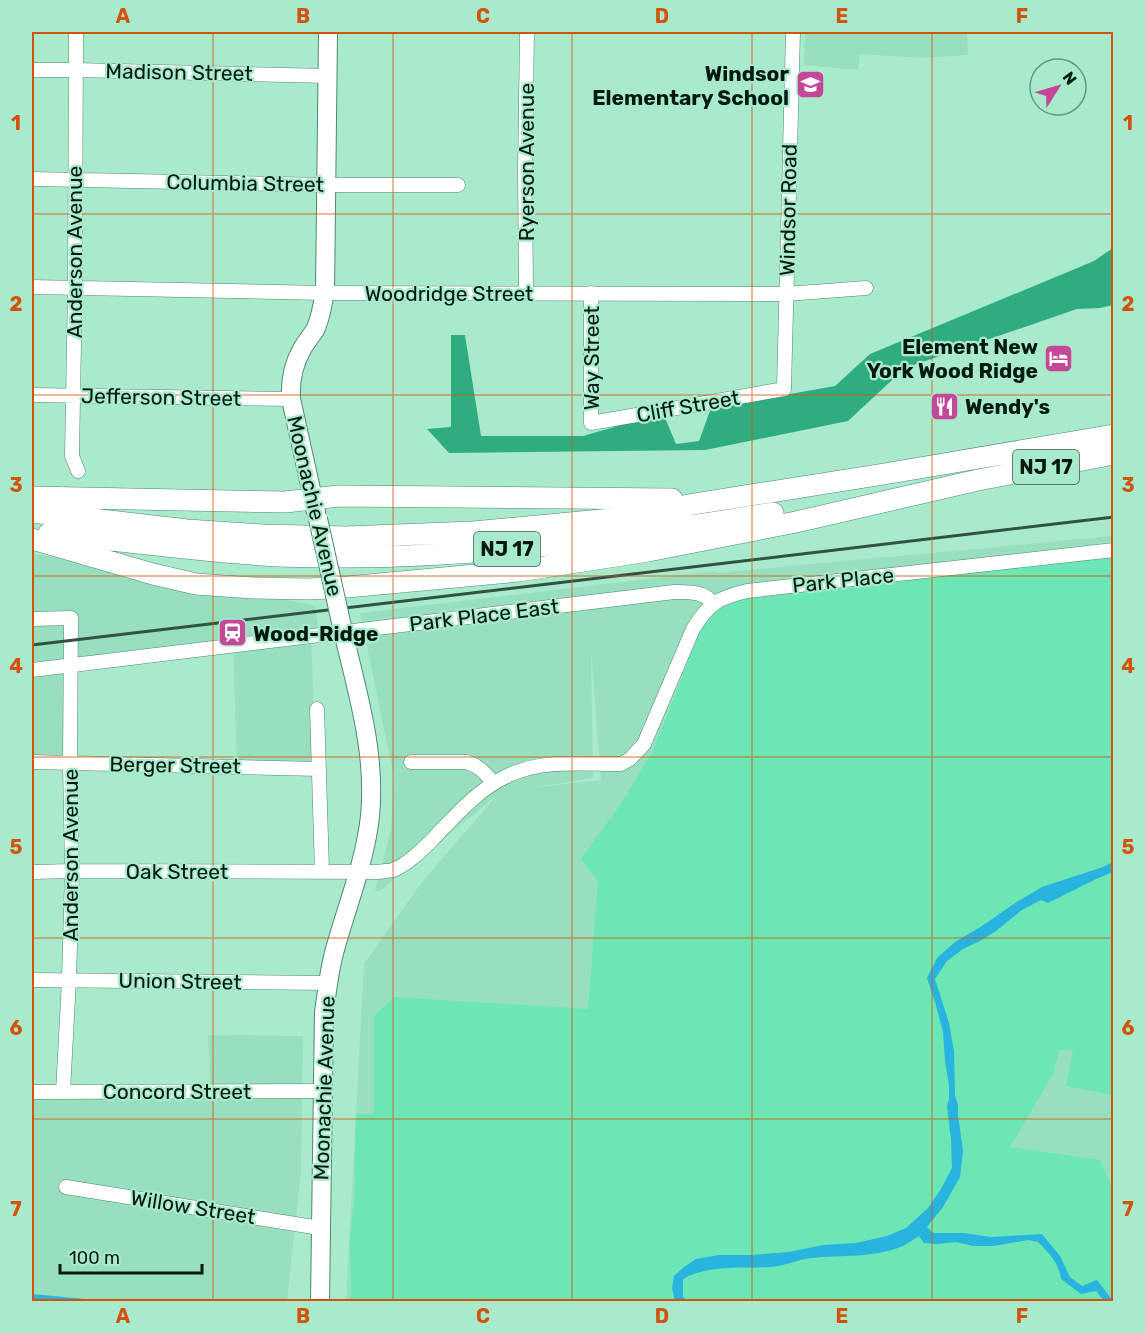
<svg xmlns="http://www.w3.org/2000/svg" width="1145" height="1333" viewBox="0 0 1145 1333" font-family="Rubik,sans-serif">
	<rect width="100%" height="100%" fill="#aaeacc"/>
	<path fill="#97dfbe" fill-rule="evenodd" d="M805,32H967L968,55L922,58L860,54L858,70L804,65Z
		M1113,536V1301L346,1302L364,964L422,882L497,795L380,891H375L391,830L394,777L360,613L716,571L717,573ZM591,650L601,780L529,788L593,778Z
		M32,554L56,557L180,581L314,605L320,635L311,636L316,767L237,766L233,647L73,664L72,763H32Z
		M208,1035L303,1036L301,1171L287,1301H32V1091L210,1090Z"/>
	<path fill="#6de6b5" d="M1113,550V1095L1066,1086L1073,1050H1059L1053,1074L1010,1147L1100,1160L1113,1190V1301L350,1302L351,1283L350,1237L355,1196V1147L356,1114H374V1016L394,997L588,1009L598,882L581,859L620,805L653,751L696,641L713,604L727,596Z"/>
	<path fill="#30ad80" d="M1113,248V305L1100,308L1077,309L905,368L848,421L705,450L449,453L427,429L451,427V335H465L481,436H583L663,413L676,444L699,441L711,408L835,386L870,354L1094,261Z"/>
	<path fill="#28b4df" d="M1113,862V872L1096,879L1048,903L1041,900L1022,910L996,931L978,942L963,949L947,961L935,979L949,1023L954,1051L955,1095L958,1105V1115L963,1151L960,1177L943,1207L927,1227L933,1233H964L991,1237L1042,1234L1060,1256L1070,1277L1082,1286L1097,1280L1113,1301H1104L1096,1291L1081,1294L1061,1279C1059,1263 1049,1253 1038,1242L1029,1240L993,1246H973L956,1242L938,1244L924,1243L919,1236C914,1239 909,1243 903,1246C875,1258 842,1255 811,1258C797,1260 784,1266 770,1267C741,1269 710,1264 683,1279V1296L686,1301H675L672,1288L674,1276L684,1267L696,1259L719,1255H750L789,1252L823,1245L856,1243L887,1236L906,1228L928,1208L941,1189L952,1168L951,1139L947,1106L949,1099V1085L945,1061L943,1032L935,1002L927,978L937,958L955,942L982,926L1015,903L1042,887L1103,867Z
		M32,1294L106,1301H32Z"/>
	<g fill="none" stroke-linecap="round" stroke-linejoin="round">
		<defs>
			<path id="minor" d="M76,32L75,287L72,456L78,471
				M32,70H75L327,76
				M32,179L326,185H458
				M32,287L325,293L786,294L866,288
				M526,293L525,171L527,32
				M591,293V423L784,389L793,32
				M32,395L291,399
				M32,619L71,618L70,763L72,871L69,980L63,1092
				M32,670L674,592C688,592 705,591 713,604
				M317,709L322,871
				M32,762L319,769
				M411,762H467C479,766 486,774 494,783
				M32,872L72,871L379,872C383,871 389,871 393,870C408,864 422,850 433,839C455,816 477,790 507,776C542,759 583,764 621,764L630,759L644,744L693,629C709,603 718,598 747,591L1114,550
				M32,980L328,983
				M32,1092L322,1091
				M66,1187L320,1228"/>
			<path id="major" d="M316,512L291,399C290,382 293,365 302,349C306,342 311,336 315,330C321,318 322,305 325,293L328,32
				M320,1302L324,1012C327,992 329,972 334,953C346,908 365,863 370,816C376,756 359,698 345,640"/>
			<path id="highway" d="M32,497L285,502L339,496L672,499
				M32,512L187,530L263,535L346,537L473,532L622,518L694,504L884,474L1114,435
				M49,533C120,541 191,550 262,555C291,557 320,557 348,557C491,557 633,536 773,513
				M32,539L153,574L196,584L253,588L309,589L347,587L519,571L648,551L796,522L978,480L1114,454"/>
		</defs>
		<use href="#minor" stroke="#4d896f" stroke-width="15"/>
		<use href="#major" stroke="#4d896f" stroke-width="20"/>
		<use href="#highway" stroke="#4d896f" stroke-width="22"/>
		<use href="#minor" stroke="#fff" stroke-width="14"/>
		<use href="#major" stroke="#fff" stroke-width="18"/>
		<use href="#highway" stroke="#fff" stroke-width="21"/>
		<path stroke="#2f5243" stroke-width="3" d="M32,645L1114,517"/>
		<defs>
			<path id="major-bridge" d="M318,519L345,640"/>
		</defs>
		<use href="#major-bridge" stroke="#4d896f" stroke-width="20" stroke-linecap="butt"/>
		<use href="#major-bridge" stroke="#fff" stroke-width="18"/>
	</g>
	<path fill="none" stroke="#d1530c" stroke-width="1.5" stroke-opacity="0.55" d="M213,32V1302M393,32V1302M572,32V1302M752,32V1302M932,32V1302M32,214H1114M32,395H1114M32,576H1114M32,757H1114M32,938H1114M32,1119H1114"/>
	<defs>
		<symbol id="school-square" viewBox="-11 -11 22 22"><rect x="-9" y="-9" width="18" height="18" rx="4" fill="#c44898" stroke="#aaeacc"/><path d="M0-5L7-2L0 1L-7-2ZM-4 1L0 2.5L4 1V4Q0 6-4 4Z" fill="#fff"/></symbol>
		<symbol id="hotel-square" viewBox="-11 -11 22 22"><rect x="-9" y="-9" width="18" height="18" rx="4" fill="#c44898" stroke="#aaeacc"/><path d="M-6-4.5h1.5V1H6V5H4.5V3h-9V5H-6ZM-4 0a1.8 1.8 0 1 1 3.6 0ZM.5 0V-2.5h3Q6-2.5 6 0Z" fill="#fff"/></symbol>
		<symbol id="restaurant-square" viewBox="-11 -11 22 22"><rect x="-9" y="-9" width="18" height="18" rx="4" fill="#c44898" stroke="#aaeacc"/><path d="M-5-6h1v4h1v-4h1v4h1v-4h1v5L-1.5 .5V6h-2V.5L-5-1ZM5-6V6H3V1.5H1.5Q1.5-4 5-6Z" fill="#fff"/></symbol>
		<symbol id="station-square" viewBox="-11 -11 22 22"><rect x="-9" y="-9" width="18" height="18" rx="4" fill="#c44898" stroke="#aaeacc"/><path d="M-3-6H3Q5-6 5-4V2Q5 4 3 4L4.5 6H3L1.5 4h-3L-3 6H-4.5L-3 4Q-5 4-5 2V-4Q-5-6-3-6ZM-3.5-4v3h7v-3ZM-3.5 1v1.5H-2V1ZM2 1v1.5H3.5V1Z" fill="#fff"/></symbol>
	</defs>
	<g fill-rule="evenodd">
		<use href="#school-square" x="794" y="68" width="33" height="33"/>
		<use href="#hotel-square" x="1042" y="342" width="33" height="33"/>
		<use href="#restaurant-square" x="928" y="390" width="33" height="33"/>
		<use href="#station-square" x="216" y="616" width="33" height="33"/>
	</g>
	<g text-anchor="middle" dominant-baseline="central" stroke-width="4.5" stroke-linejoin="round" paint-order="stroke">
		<g fill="#aaeacc" stroke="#345848" stroke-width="1.5">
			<rect x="1013" y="450" width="66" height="34" rx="4.5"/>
			<rect x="474" y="532" width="66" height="34" rx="4.5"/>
		</g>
		<g font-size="20" font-weight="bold" fill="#021a10">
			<text x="1046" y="467">NJ 17</text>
			<text x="507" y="549">NJ 17</text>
		</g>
		<g font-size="21" fill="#021a10" stroke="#aaeacc">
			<text transform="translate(179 72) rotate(1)">Madison Street</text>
			<text transform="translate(526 162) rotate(-90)">Ryerson Avenue</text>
			<text transform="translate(245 183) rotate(1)">Columbia Street</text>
			<text transform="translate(788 210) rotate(-89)">Windsor Road</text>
			<text transform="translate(74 252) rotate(-90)">Anderson Avenue</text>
			<text x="449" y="293">Woodridge Street</text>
			<text transform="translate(591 358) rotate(-90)">Way Street</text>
			<text transform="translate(161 397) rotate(1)">Jefferson Street</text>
			<text transform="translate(688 406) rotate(-10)">Cliff Street</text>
			<text transform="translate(315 506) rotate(77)">Moonachie Avenue</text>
			<text transform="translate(843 580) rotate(-6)">Park Place</text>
			<text transform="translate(484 615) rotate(-7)">Park Place East</text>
			<text transform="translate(175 765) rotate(1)">Berger Street</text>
			<text transform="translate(70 855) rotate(-90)">Anderson Avenue</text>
			<text x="177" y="871">Oak Street</text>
			<text transform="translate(180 981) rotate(1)">Union Street</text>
			<text transform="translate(324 1088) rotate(-88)">Moonachie Avenue</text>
			<text x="177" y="1091">Concord Street</text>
			<text transform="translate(193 1207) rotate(9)">Willow Street</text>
		</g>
		<g font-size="21" font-weight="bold" fill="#021a10" stroke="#aaeacc" text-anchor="end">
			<text x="789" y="73">Windsor<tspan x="789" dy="24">Elementary School</tspan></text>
			<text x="1038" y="346">Element New<tspan x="1038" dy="24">York Wood Ridge</tspan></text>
			<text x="965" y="406" text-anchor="start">Wendy's</text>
			<text x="253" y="633" text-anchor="start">Wood-Ridge</text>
		</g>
	</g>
	<rect width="1145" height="1333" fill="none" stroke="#aaeacc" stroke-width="66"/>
	<g transform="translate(1058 87) rotate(53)"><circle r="28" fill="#aaeacc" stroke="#679781" stroke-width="1.5"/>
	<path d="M0-4.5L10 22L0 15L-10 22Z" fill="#c44898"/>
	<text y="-9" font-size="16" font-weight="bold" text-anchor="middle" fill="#021a10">N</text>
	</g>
	<path d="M60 1264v9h142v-9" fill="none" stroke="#021a10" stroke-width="3"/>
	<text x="69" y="1264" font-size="18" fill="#021a10" stroke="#aaeacc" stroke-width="4.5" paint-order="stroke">100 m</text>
	<rect x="33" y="33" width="1079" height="1267" fill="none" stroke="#d1530c" stroke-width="2"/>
	<g font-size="20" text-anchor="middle" font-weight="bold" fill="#d1530c">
		<text x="123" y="23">A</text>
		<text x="303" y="23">B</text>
		<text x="483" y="23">C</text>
		<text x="662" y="23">D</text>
		<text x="842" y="23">E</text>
		<text x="1022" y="23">F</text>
		<text x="16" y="130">1</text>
		<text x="1128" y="130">1</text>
		<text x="16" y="311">2</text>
		<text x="1128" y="311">2</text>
		<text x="16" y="492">3</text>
		<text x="1128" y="492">3</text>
		<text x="16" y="673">4</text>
		<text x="1128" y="673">4</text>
		<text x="16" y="854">5</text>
		<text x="1128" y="854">5</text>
		<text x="16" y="1035">6</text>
		<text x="1128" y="1035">6</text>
		<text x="16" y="1216">7</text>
		<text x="1128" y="1216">7</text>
		<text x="123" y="1323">A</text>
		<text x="303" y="1323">B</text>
		<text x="483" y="1323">C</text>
		<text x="662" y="1323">D</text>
		<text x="842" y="1323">E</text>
		<text x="1022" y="1323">F</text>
	</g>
</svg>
